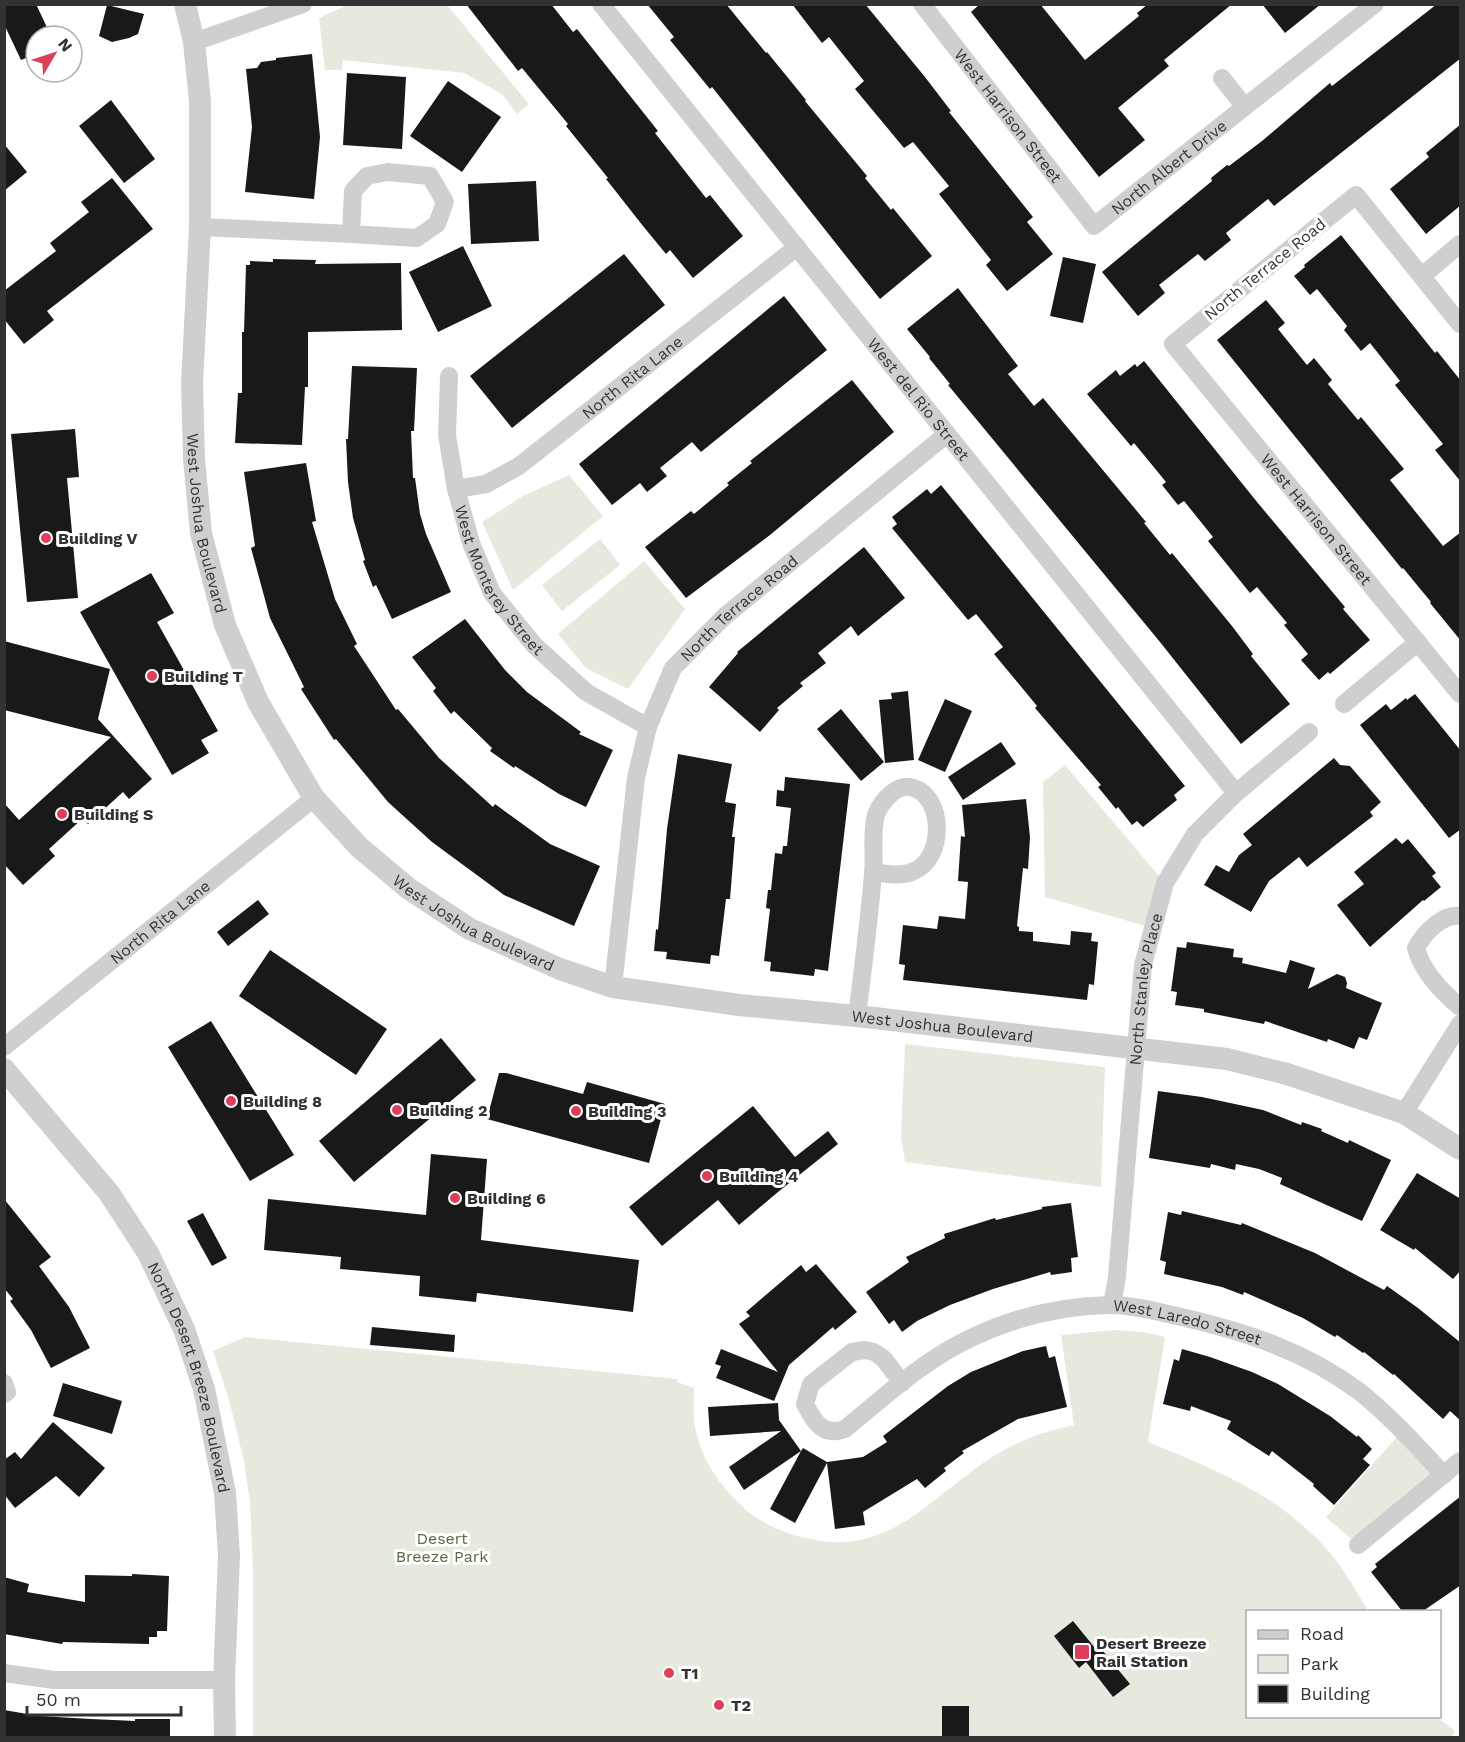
<svg xmlns="http://www.w3.org/2000/svg" width="1465" height="1742" viewBox="0 0 1465 1742" font-family="'Work Sans',sans-serif">
	<rect width="100%" height="100%" fill="#fff"/>
	<path fill="#e6eade" d="M347,5H447L529,104L517,114L502,94L464,73L343,60L342,70H325L319,18Z
		M569,475L603,516L513,590L482,522L523,496Z
		M600,539L620,565L562,611L542,585Z
		M644,561L685,609L628,689L586,668L558,634Z
		M1065,765L1164,882L1152,928L1045,897L1043,782Z
		M905,1044L1105,1067L1101,1187L905,1162L901,1137Z
		M1117,1330L1143,1332L1165,1337L1148,1442C1212,1468 1277,1494 1325,1547C1342,1566 1355,1589 1368,1611L1248,1612V1716L1437,1717L1455,1731L1451,1738L253,1737V1569L250,1503L244,1461L229,1400L213,1351L245,1337L677,1379V1382L694,1388C694,1398 693,1409 694,1420C698,1455 719,1486 745,1509C763,1524 783,1533 806,1538C895,1561 938,1485 1006,1449C1028,1437 1050,1430 1074,1425L1061,1335Z
		M1403,1430L1444,1475L1357,1544L1326,1517Z"/>
	<path fill="#191919" d="M4,4H36L51,36H36V54L21,60L4,24Z
		M466,4H551L573,32L577,29L658,131L655,133L706,198L710,195L743,236L693,278L670,250L666,254L643,226L606,179L608,178L566,126L568,124L522,68L518,71Z
		M647,4H726L766,53L767,52L806,100L805,101L867,176L865,178L891,210L893,208L932,256L880,299L712,87L710,89L670,40L674,37Z
		M792,4H865L925,77L951,111L949,112L1033,217L1027,222L1053,254L1007,291L986,265L991,260L939,194L949,186L913,142L904,148L855,89L864,81L829,37L822,43Z
		M980,4H1040L1085,60L1139,16L1137,13L1148,4H1232L1164,60L1169,66L1118,108L1145,140L1099,177L971,12Z
		M1262,4H1321L1285,33Z
		M1437,4H1461V58L1274,206L1268,199L1226,233L1231,240L1205,261L1198,254L1159,285L1165,293L1138,316L1102,272L1212,181L1211,178L1227,165L1229,166L1262,141L1330,83L1332,86Z
		M107,5L144,14L138,34L129,38L112,42L99,36Z
		M312,54L320,137L314,199L245,192L252,127L246,69L257,68L261,62L276,60V58Z
		M347,73L406,77L402,149L343,145Z
		M448,81L501,117L462,172L410,136Z
		M111,100L155,159L124,183L79,126Z
		M1461,124V205L1426,234L1390,189L1429,157L1426,153Z
		M4,144L27,172L4,191Z
		M112,178L153,229L47,311L54,320L24,344L4,319V291L56,251L50,243L89,212L81,202Z
		M536,181L539,241L471,244L468,184Z
		M1341,235L1435,353L1437,351L1461,381V482L1435,450L1443,444L1395,385L1400,381L1370,343L1361,351L1344,330L1347,326L1317,289L1310,295L1294,276L1305,267L1304,265Z
		M463,246L492,306L438,332L409,272Z
		M624,254L665,305L512,428L470,376Z
		M1063,257L1096,264L1083,323L1050,316Z
		M273,259L316,260L315,264L401,263L402,330L308,332V387H305L302,445L235,443L238,393H242V332H244L246,265H250V261L273,262Z
		M958,288L1018,366L1008,374L1034,406L1043,398L1146,522L1144,523L1170,555L1172,553L1232,626L1253,654L1251,656L1290,704L1241,744L1160,642L948,385L950,384L929,358L930,357L907,329Z
		M784,296L827,350L701,452L692,442L660,468L667,476L647,492L640,483L612,505L579,464Z
		M1266,300L1285,323L1278,329L1307,365L1314,358L1332,380L1328,384L1358,420L1361,417L1404,469L1390,480L1443,546L1461,532V641L1430,603L1431,602L1403,568L1402,569L1217,340Z
		M1144,361L1257,502L1345,607L1343,609L1370,640L1330,674L1328,672L1319,680L1301,660L1308,654L1284,625L1287,623L1257,587L1250,593L1208,541L1213,537L1184,501L1178,505L1162,485L1166,482L1134,443L1131,446L1087,394L1116,370L1120,376L1135,364L1137,367Z
		M352,366L417,368L414,431H411L413,478H415L420,514L426,534L451,592L392,619L376,585L373,587L363,561L365,560L353,518L348,482L346,439H348Z
		M852,380L894,432L770,535L686,598L645,547L691,511L694,514L729,485L727,483L752,463L750,461Z
		M75,429L79,477L67,478L78,598L27,602L11,434Z
		M306,463L316,521L312,522L335,599L357,644L354,646L396,710L398,709L439,758L493,807L495,804L550,844L600,866L574,926L504,895L432,842L388,802L336,739L334,740L301,689L304,687L270,618L251,548L255,546L244,472Z
		M941,485L1185,786L1174,795L1177,800L1143,827L1137,821L1132,825L1118,807L1116,809L1098,787L1101,785L1035,708L1037,706L994,654L1003,647L976,614L968,620L892,528L897,524L892,517L927,489L931,494Z
		M864,547L905,598L858,636L851,626L818,653L826,663L800,683L803,686L777,708L779,710L760,732L709,687L738,653L737,652Z
		M151,573L174,613L157,622L218,731L201,740L209,753L172,775L80,612Z
		M465,619L505,670L527,692L581,732L579,734L613,750L586,807L559,794L515,766L514,768L490,751L492,748L454,711L451,714L433,691L436,688L412,657Z
		M4,641L110,669L98,719L152,779L129,799L123,792L88,824L82,819L49,849L55,856L23,885L4,864V803L19,820L111,737L4,710Z
		M908,691L914,760L885,763L879,700L892,699L891,693Z
		M1415,694L1461,751V829L1449,838L1360,725L1386,704L1391,710L1406,698L1407,700Z
		M945,699L972,711L945,772L918,760Z
		M841,709L884,762L861,781L817,729Z
		M1001,742L1016,764L963,800L948,777Z
		M678,754L732,764L725,802L736,804L732,837H735L730,899H726L719,956L711,955L710,964L666,959L667,952L654,951L656,929L658,930L667,829Z
		M1334,758L1340,765L1350,766L1381,802L1370,812L1373,816L1307,867L1299,857L1269,881L1251,912L1204,885L1216,865L1229,872L1239,855L1252,845L1243,834Z
		M785,777L850,784L828,971L815,969L814,976L770,971L771,962L764,961L770,909L766,908L768,890H771L775,853L782,854L783,846H787L791,808L776,806L777,790L784,791Z
		M1026,799L1030,837L1028,869L1023,868L1017,926L1019,927V931L1033,932V941L1070,945L1071,931L1092,933L1091,941L1098,942L1094,985L1089,984L1087,1000L903,980L905,965L899,964L903,925L937,929L939,916L965,919L968,882L958,881L961,836L965,837L962,805Z
		M1396,838L1402,844L1408,839L1436,873L1432,876L1441,887L1424,901L1423,900L1370,947L1337,905L1364,884L1354,872Z
		M258,900L269,914L228,946L217,932Z
		M1187,942L1234,949L1233,957L1243,958L1242,963L1286,973L1290,960L1315,968L1308,989L1337,974L1345,977L1347,983L1346,988L1382,1003L1367,1040L1359,1037L1354,1049L1328,1039L1327,1042L1265,1021L1264,1024L1204,1012V1009L1175,1005L1177,992L1171,991L1177,947L1186,948Z
		M270,950L387,1029L356,1075L239,996Z
		M211,1021L294,1155L250,1181L168,1047Z
		M441,1038L476,1080L354,1182L319,1141Z
		M499,1073H506L583,1094L587,1082L665,1104L649,1163L487,1119Z
		M1158,1091L1202,1097L1263,1110L1301,1125L1302,1122L1322,1129L1321,1131L1348,1143L1349,1140L1391,1160L1362,1221L1280,1184L1282,1178L1259,1169L1236,1164L1235,1170L1211,1164L1210,1168L1149,1158Z
		M753,1106L795,1157L828,1131L838,1144L778,1192L739,1225L718,1200L662,1246L629,1207Z
		M431,1154L487,1159L481,1240L639,1260L633,1312L477,1293L476,1302L419,1296L420,1276L340,1269L341,1257L264,1250L268,1199L426,1215Z
		M1417,1173L1461,1199V1270L1453,1279L1415,1248L1414,1250L1380,1230Z
		M4,1199L51,1257L39,1266L69,1307L90,1348L51,1368L31,1330L10,1301L13,1299L4,1288Z
		M1071,1203L1078,1257L1071,1258L1072,1272L1051,1275L1050,1272L993,1289L950,1305L917,1321L902,1332L894,1320L889,1324L866,1292L909,1262L906,1257L945,1238L944,1234L995,1218L996,1220L1042,1209V1207Z
		M1182,1211L1241,1225L1242,1223L1315,1253L1384,1290L1387,1286L1418,1308L1461,1343V1421L1450,1411L1443,1419L1394,1374L1393,1375L1364,1352L1363,1353L1337,1335L1335,1337L1303,1318L1244,1292L1243,1295L1222,1287L1164,1274L1166,1262L1160,1260L1168,1212L1181,1215Z
		M203,1213L227,1258L212,1266L187,1221Z
		M816,1264L857,1312L835,1330L833,1327L789,1365L774,1401L716,1378L721,1366L715,1364L721,1349L778,1372L739,1324L750,1316L746,1312L801,1265L806,1272Z
		M372,1327L455,1335L454,1352L370,1345Z
		M1046,1346L1049,1358L1055,1356L1067,1407L1018,1419L962,1451L964,1453L944,1468L946,1471L925,1488L917,1479L863,1512L865,1525L835,1529L827,1463L795,1523L770,1509L801,1451L744,1490L729,1467L781,1431L710,1436L708,1407L778,1403L779,1420L801,1451L803,1448L827,1462L863,1457L887,1442L883,1436L948,1386L971,1372L1023,1351Z
		M1182,1349L1210,1357L1252,1372L1278,1384L1330,1416L1357,1437L1358,1435L1372,1449L1363,1459L1370,1465L1334,1505L1313,1486L1314,1484L1272,1451L1269,1456L1227,1429L1231,1421L1191,1406L1190,1411L1163,1404L1174,1359L1179,1361Z
		M63,1383L122,1401L112,1434L53,1416Z
		M53,1422L105,1468L79,1497L56,1476L15,1508L4,1494V1460L15,1452L21,1459Z
		M1461,1496V1585L1423,1611H1402L1371,1572L1377,1567L1375,1564Z
		M132,1574L169,1576L167,1631H157V1637H149V1644L63,1642L62,1644L4,1634V1577L29,1584L27,1592L85,1602V1575L132,1576Z
		M1073,1621L1095,1648L1098,1645L1130,1684L1113,1697L1086,1662L1079,1668L1054,1636Z
		M942,1706H969V1737H942Z
		M4,1710L39,1716L91,1719L135,1721V1719H170V1737H4Z"/>
	<g fill="none" stroke-linecap="round" stroke-linejoin="round">
		<g stroke="#cfcfcf" stroke-width="18">
			<path id="s1" d="M601,4L1236,793"/>
			<path id="s2" d="M922,4L1094,226L1375,4"/>
			<path d="M194,42L303,4"/>
			<path d="M1222,78L1244,106"/>
			<path d="M388,172L430,176L445,202L437,224L417,238L351,234L353,191L367,176Z"/>
			<path d="M200,227L351,234"/>
			<path d="M1422,276L1460,244"/>
			<path id="s3" d="M1460,324L1356,195L1173,344L1460,694"/>
			<path id="s4" d="M449,376L447,435L456,489L471,543L492,593L534,645L586,692L648,727"/>
			<path id="s5" d="M456,489L486,484L519,466L797,247"/>
			<path d="M1344,704L1418,642"/>
			<path d="M1460,916C1442,914 1424,933 1416,948C1422,971 1442,992 1460,1007"/>
			<path id="s6" d="M613,987L636,778L648,727L673,668L725,616L947,434"/>
			<path d="M857,1016C863,969 869,921 873,874C875,857 871,831 876,815C881,801 898,782 914,788C945,799 944,859 914,871C901,877 887,874 873,872"/>
			<path id="s7" d="M4,1047L314,798"/>
			<path d="M1404,1113L1460,1024"/>
			<path id="s8" d="M1112,1305L1117,1277L1143,965L1165,883L1195,834L1236,793L1309,732"/>
			<path d="M4,1383L7,1392L4,1394"/>
			<path id="s9" d="M902,1383L884,1359L874,1352L865,1350L852,1352L811,1384L805,1404C814,1422 823,1437 845,1429C885,1396 925,1359 973,1337C1015,1317 1063,1306 1110,1305C1132,1305 1155,1311 1177,1316C1243,1331 1304,1350 1360,1392C1391,1417 1417,1446 1444,1475"/>
			<path d="M1358,1545L1460,1461"/>
			<path d="M4,1673L54,1680H224"/>
		</g>
		<g stroke="#cfcfcf" stroke-width="22">
			<path id="s10" d="M185,4L194,42L200,101V227L192,384L194,459L201,533L225,625L258,702L314,798L359,847L409,889L470,929L560,969L613,987L739,1005L857,1016L1227,1059L1287,1074L1404,1113L1460,1149"/>
			<path id="s11" d="M4,1069L109,1193L148,1253L184,1329L204,1389L225,1493L229,1556L224,1680L225,1738"/>
		</g>
	</g>
	<g fill="#dd3f5b" stroke="#fff" stroke-width="2">
		<circle cx="46" cy="538" r="6"/>
		<circle cx="152" cy="676" r="6"/>
		<circle cx="62" cy="814" r="6"/>
		<circle cx="231" cy="1101" r="6"/>
		<circle cx="397" cy="1110" r="6"/>
		<circle cx="576" cy="1111" r="6"/>
		<circle cx="707" cy="1176" r="6"/>
		<circle cx="455" cy="1198" r="6"/>
		<rect x="1074" y="1644" width="16" height="16" rx="3"/>
		<circle cx="669" cy="1673" r="6"/>
		<circle cx="719" cy="1705" r="6"/>
	</g>
	<g text-anchor="middle" dominant-baseline="central" stroke-width="6" stroke-linejoin="round" paint-order="stroke">
		<g font-size="16" fill="#323232" stroke="#fff">
			<text stroke="none"><textPath href="#s2" startOffset="141">West Harrison Street</textPath></text>
			<text stroke="none"><textPath href="#s2" startOffset="376">North Albert Drive</textPath></text>
			<text transform="translate(1265 269) rotate(-39)">North Terrace Road</text>
			<text stroke="none"><textPath href="#s5" startOffset="212">North Rita Lane</textPath></text>
			<text stroke="none"><textPath href="#s1" startOffset="507">West del Rio Street</textPath></text>
			<text stroke="none"><textPath href="#s3" startOffset="628">West Harrison Street</textPath></text>
			<text stroke="none"><textPath href="#s10" startOffset="522">West Joshua Boulevard</textPath></text>
			<text stroke="none"><textPath href="#s4" startOffset="216">West Monterey Street</textPath></text>
			<text stroke="none"><textPath href="#s6" startOffset="416">North Terrace Road</textPath></text>
			<text stroke="none"><textPath href="#s10" startOffset="1026">West Joshua Boulevard</textPath></text>
			<text stroke="none"><textPath href="#s7" startOffset="200">North Rita Lane</textPath></text>
			<text stroke="none"><textPath href="#s8" startOffset="318">North Stanley Place</textPath></text>
			<text stroke="none"><textPath href="#s10" startOffset="1512">West Joshua Boulevard</textPath></text>
			<text stroke="none"><textPath href="#s9" startOffset="570">West Laredo Street</textPath></text>
			<text stroke="none"><textPath href="#s11" startOffset="366">North Desert Breeze Boulevard</textPath></text>
		</g>
		<g font-size="16" font-weight="bold" fill="#323232" stroke="#fff" text-anchor="start">
			<text x="58" y="538">Building V</text>
			<text x="164" y="676">Building T</text>
			<text x="74" y="814">Building S</text>
			<text x="243" y="1101">Building 8</text>
			<text x="409" y="1110">Building 2</text>
			<text x="588" y="1111">Building 3</text>
			<text x="719" y="1176">Building 4</text>
			<text x="467" y="1198">Building 6</text>
			<text x="1096" y="1643">Desert Breeze<tspan x="1096" dy="18">Rail Station</tspan></text>
			<text x="681" y="1673">T1</text>
			<text x="731" y="1705">T2</text>
		</g>
		<g font-size="16" fill="#596c40" stroke="#fff">
			<text x="442" y="1538">Desert<tspan x="442" dy="18">Breeze Park</tspan></text>
		</g>
	</g>
	<rect width="1465" height="1742" fill="none" stroke="#323232" stroke-width="12"/>
	<rect x="1246" y="1610" width="195" height="108" fill="#ffffff" stroke="#adadad" stroke-width="1.5"/>
	<rect x="1258" y="1630" width="30" height="9" fill="#cfcfcf" stroke="#adadad" stroke-width="1.5"/>
	<text x="1300" y="1640" font-size="18" fill="#323232">Road</text>
	<rect x="1258" y="1655" width="30" height="18" fill="#e6eade" stroke="#adadad" stroke-width="1.5"/>
	<text x="1300" y="1670" font-size="18" fill="#323232">Park</text>
	<rect x="1258" y="1685" width="30" height="18" fill="#191919" stroke="#adadad" stroke-width="1.5"/>
	<text x="1300" y="1700" font-size="18" fill="#323232">Building</text>
	<g transform="translate(54 54) rotate(51)"><circle r="28" fill="#ffffff" stroke="#adadad" stroke-width="1.5"/>
	<path d="M0-4.5L10 22L0 15L-10 22Z" fill="#dd3f5b"/>
	<text y="-9" font-size="16" font-weight="bold" text-anchor="middle" fill="#323232">N</text>
	</g>
	<path d="M27 1706v9h154v-9" fill="none" stroke="#323232" stroke-width="3"/>
	<text x="36" y="1706" font-size="18" fill="#323232" stroke="#ffffff" stroke-width="4.5" paint-order="stroke">50 m</text>
</svg>
